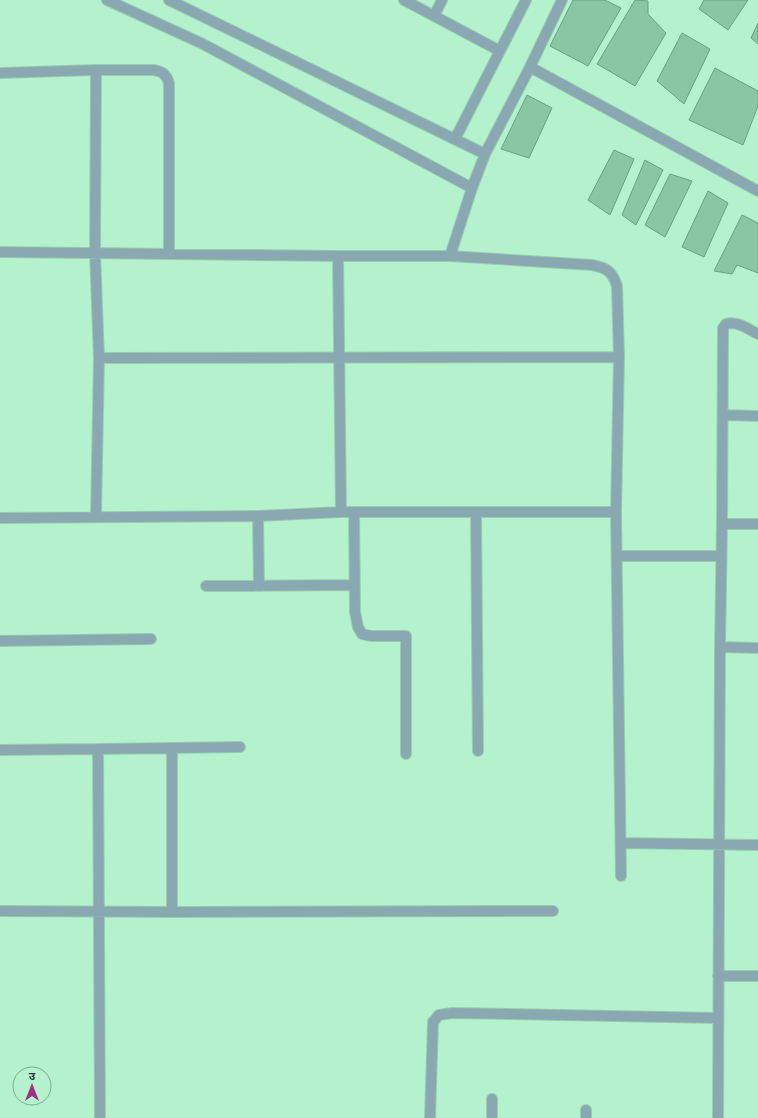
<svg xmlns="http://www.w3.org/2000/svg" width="758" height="1118" viewBox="0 0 758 1118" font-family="Lora,'Noto Sans Devanagari',serif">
	<rect width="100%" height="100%" fill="#b4f2ce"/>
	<path fill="#89c6a2" stroke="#67a381" d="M573,0H605L621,8L588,66L550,46Z
		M635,0L648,1V14L666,33L635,86L597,64Z
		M704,0H748L728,30L699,9Z
		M758,23V44L751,38Z
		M682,33L710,49L684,104L657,81Z
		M715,68L758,91V106L743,145L689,120Z
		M527,95L552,108L529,158L501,149Z
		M614,150L634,159L610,215L588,200Z
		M645,160L663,170L636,225L622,215Z
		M670,174L692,181L665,237L645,225Z
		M708,191L728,203L704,257L682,247Z
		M742,215L758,223V273L737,265L732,274L714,271Z"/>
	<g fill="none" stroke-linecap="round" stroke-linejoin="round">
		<defs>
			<path id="street" d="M107,0L203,44L472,188
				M169,0L485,154
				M404,0L500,51
				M434,16L442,0
				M530,67L758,191
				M96,70L95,252L99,358L96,516
				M0,73L96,70H154C163,72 166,74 169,83V254
				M455,139L526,0
				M0,252L338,256H450L592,265C607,268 612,271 617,286L619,357L616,512H341L258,516L0,518
				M338,256L341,512
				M450,256L472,188L485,154L530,67L562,0
				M99,358L619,357
				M723,415L758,416
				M354,512L355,612L358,627L362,634L371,636H406V754
				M476,512L478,751
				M616,512L621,876
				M258,516L259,586
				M722,524H758
				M617,556H721
				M206,586L355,585
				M0,641L151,639
				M720,647L758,648
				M172,748V912
				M98,749L240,747
				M0,750L98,749L100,1118
				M621,843L758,845
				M0,911L172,912L553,911
				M718,976H758
				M492,1099V1118
				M430,1118L433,1022L439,1015L452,1013L718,1018
				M586,1118V1110
				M718,1118L720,647L722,524L723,328L726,324C738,321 748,329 758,334"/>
		</defs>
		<use href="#street" stroke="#97ceae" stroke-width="12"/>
		<use href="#street" stroke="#8aa8b1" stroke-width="10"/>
	</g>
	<g transform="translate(32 1086)"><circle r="19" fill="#b4f2ce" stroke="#7baa8f"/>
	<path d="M0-3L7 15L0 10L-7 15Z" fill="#a02b86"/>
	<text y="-6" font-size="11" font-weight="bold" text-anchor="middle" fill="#253e30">उ</text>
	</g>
</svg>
